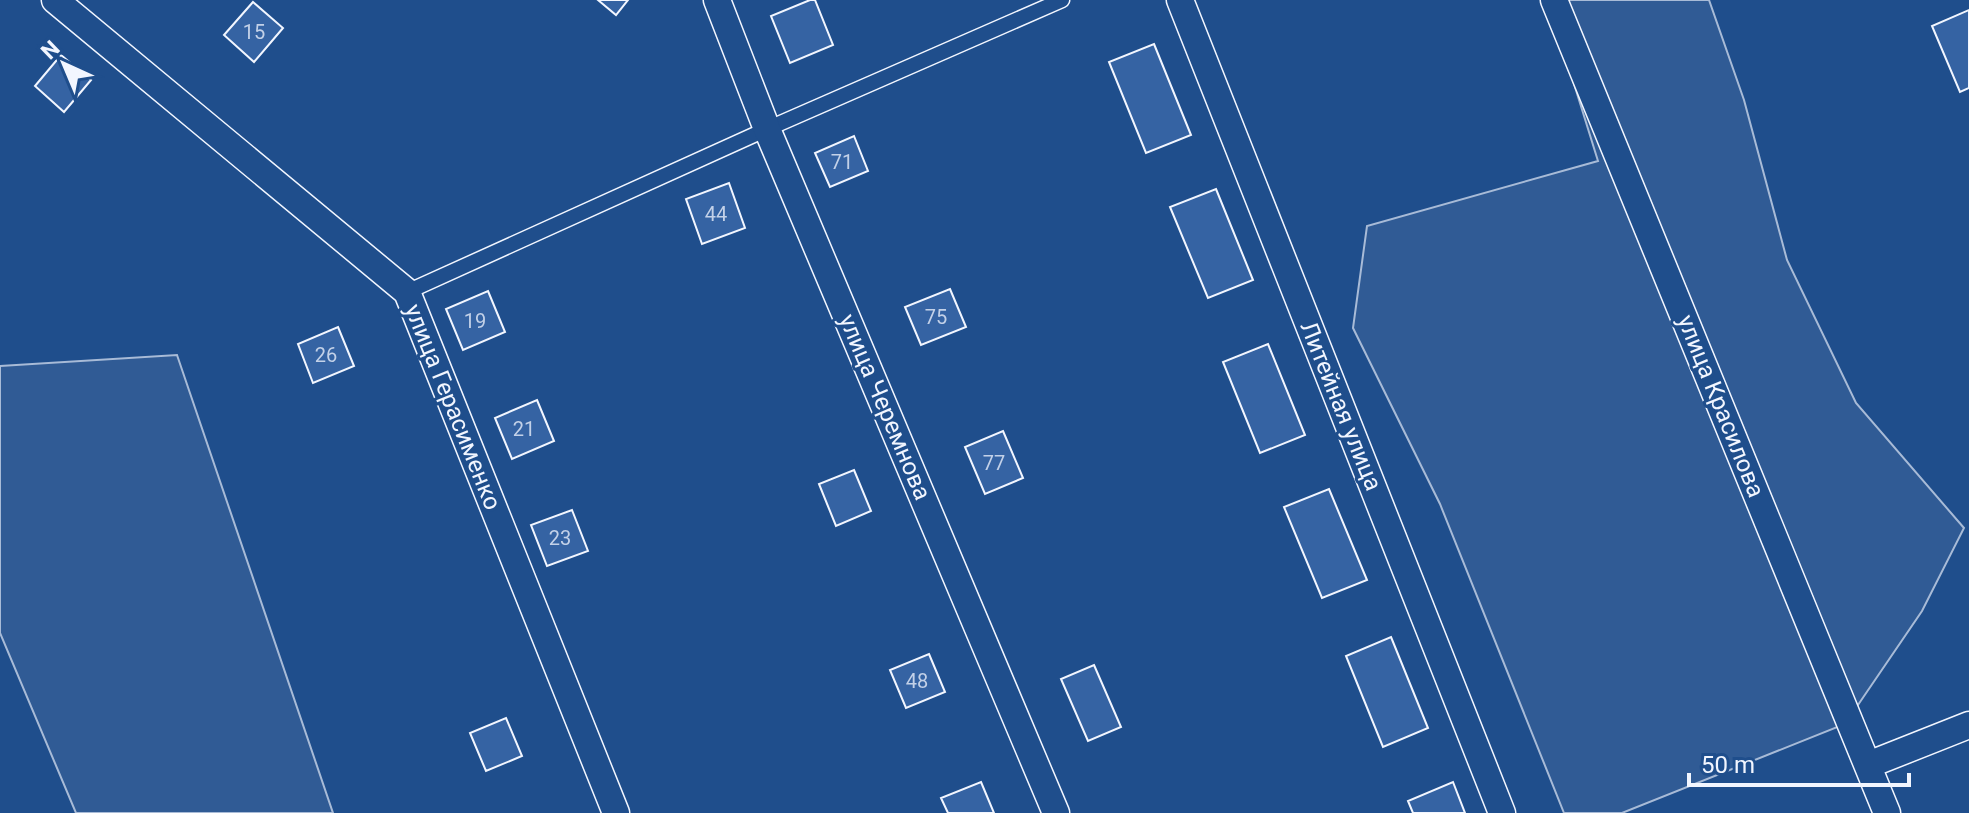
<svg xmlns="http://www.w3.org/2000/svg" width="1969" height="813" viewBox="0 0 1969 813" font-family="Roboto,sans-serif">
	<rect width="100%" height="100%" fill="#1f4e8c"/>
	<path fill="#305b95" stroke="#a8bbd7" stroke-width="2" d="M1548,0H1709L1744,100L1787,260L1856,403L1964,528L1922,611L1845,724L1622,813H1564L1440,504L1353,328L1367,226L1598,161Z
		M177,355L333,813H76L0,633V366Z"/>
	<path fill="#3563a3" stroke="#f2f6ff" stroke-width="2" d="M598,0H628L616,15Z
		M810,0H815L833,45L790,63L771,16Z
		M253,2L283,28L254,62L224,35Z
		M1969,10V88L1960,92L1932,26Z
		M1154,44L1191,135L1146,153L1109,62Z
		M61,55L91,80L64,112L35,86Z
		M854,136L868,171L830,187L815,153Z
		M729,183L745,228L702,244L686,199Z
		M1216,189L1253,280L1208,298L1170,207Z
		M950,289L966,327L921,345L905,307Z
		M488,291L505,332L463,350L446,309Z
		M338,327L354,366L313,383L298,344Z
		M1268,344L1305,435L1260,453L1223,362Z
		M537,400L554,441L512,459L495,418Z
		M1003,431L1023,478L985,494L965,447Z
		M854,470L871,511L836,526L819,484Z
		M1329,489L1367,580L1322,598L1284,507Z
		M572,510L588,551L547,566L531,525Z
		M1391,637L1428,728L1383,747L1346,656Z
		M929,654L945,692L906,708L890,670Z
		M1094,665L1121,727L1088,741L1061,679Z
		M506,718L522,756L486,771L470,733Z
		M981,782L994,813H948L941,798Z
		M1453,782L1465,813H1413L1408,801Z"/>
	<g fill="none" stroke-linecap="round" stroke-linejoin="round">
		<defs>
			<path id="service" d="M407,292L767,129L1062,0"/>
			<path id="minor" d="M55,0L407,292L616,813
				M717,0L767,129L1056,813
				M1180,0L1502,813
				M1554,0L1887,813
				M1868,765L1969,725"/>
		</defs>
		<use href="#service" stroke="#f2f6ff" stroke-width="17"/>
		<use href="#minor" stroke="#f2f6ff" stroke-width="29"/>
		<use href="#service" stroke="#1f4e8c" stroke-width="14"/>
		<use href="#minor" stroke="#1f4e8c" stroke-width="26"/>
	</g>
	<g text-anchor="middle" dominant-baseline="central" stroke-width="6" stroke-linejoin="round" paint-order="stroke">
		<g font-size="20" fill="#c3d1e8">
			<text x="254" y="32">15</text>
			<text x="842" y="162">71</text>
			<text x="716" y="214">44</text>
			<text x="936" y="317">75</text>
			<text x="475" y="321">19</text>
			<text x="326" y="355">26</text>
			<text x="524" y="429">21</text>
			<text x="994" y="463">77</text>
			<text x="560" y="538">23</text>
			<text x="917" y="681">48</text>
		</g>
		<g font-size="24" fill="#f2f6ff" stroke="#1f4e8c">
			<text transform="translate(1341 406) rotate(68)">Литейная улица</text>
			<text transform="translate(1721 406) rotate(68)">улица Красилова</text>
			<text transform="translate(453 407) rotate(68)">улица Герасименко</text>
			<text transform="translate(885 407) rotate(67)">улица Черемнова</text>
		</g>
	</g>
	<g transform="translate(64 64) rotate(316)" stroke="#1f4e8c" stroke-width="6" paint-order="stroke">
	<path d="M0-6L14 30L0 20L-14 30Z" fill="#f2f6ff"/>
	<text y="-12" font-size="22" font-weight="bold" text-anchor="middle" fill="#f2f6ff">N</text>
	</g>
	<path d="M1689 773v12h220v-12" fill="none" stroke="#f2f6ff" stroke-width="4"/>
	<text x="1701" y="773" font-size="24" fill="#f2f6ff" stroke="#1f4e8c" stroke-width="6" paint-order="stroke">50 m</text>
</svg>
